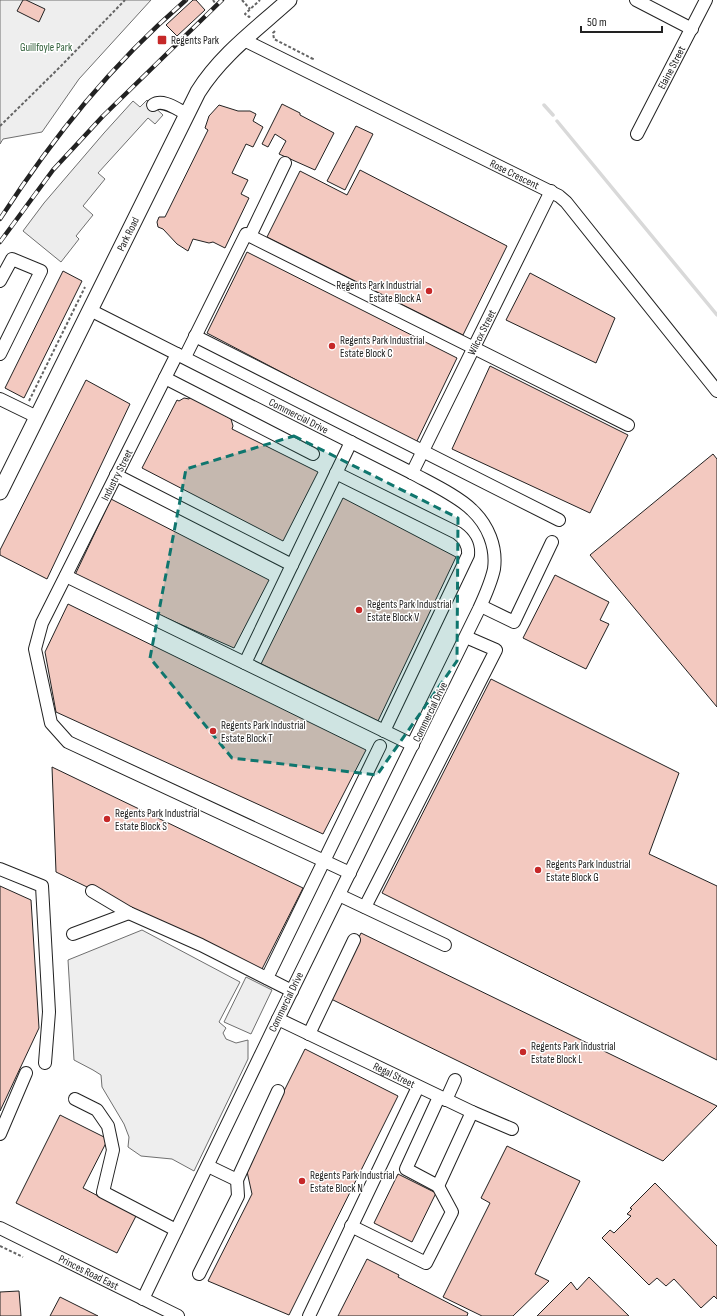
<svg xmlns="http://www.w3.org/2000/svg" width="717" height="1316" viewBox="0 0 717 1316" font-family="'Sofia Sans Condensed',sans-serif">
	<rect width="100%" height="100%" fill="#fff"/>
	<path fill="#eee" stroke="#6f6f6f" d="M0,0H151L79,79L42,132L3,139L0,144Z
		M142,930L240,982L219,1022L226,1028L223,1033L226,1039L236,1043L248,1040V1059L194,1171L172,1159L141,1156L128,1147L129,1137L124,1124L102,1087L101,1075L93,1070L74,1060L68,960Z
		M246,977L272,990L251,1034L224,1022Z"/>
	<path fill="#ededed" stroke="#6f6f6f" d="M147,100L163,115L155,124L148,118L98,173L105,179L83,206L93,215L76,236L79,239L61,262L23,231L44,203L104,133L133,101L140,107Z"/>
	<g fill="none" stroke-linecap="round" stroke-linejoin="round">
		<path stroke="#d9d9d9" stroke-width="3.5" d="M544,105L553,115
			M557,121L717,315"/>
	</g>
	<path fill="#f3c9c0" stroke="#222" d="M23,0H26L45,9L39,22L17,11Z
		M193,0H196L205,10L177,36L166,25Z
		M282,104L300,113V115L334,133L315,170L279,154L286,141L275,134L268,147L262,144Z
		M219,105L238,111H250L256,114L253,121L263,127L253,147L246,144L232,173L248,180L241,194L249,198L225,248L213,242L209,243L193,239L188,251L177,244L163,229L158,227L157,222L159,217H165L208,130L205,128L209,116Z
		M356,126L373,134L345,190L327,181Z
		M360,170L507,246L463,335L267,237L300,171L347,195Z
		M247,252L457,358L416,443L207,333Z
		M63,271L82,281L24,398L5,388Z
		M530,273L615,318L596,363L506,320Z
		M490,366L628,435L590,513L452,449Z
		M86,380L130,404L47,579L0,555V550Z
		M191,396L231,419L233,426L232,429L318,472L283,541L142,468L177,400L179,401L184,398L189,399Z
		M713,454L717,459V707L590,555Z
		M343,498L456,557L378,721L261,664Z
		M111,499L269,580L234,648L74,577Z
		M555,575L609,602L600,620L609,624L586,669L523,638Z
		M68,604L366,750L323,834L56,712L45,652Z
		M491,679L679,773L649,854L717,886V1060L382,893Z
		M52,767L303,888L261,971L56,872Z
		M0,886L31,900L39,1028L0,1111Z
		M361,933L717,1106L663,1161L329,998Z
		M305,1049L398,1096L289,1315L208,1281L252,1194L246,1167Z
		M60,1115L108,1139L83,1188L136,1216L117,1253L16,1203Z
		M507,1146L580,1181L535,1274L549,1281L513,1316H482L443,1297L490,1203L481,1198Z
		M398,1174L436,1193L412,1242L374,1223Z
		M655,1183L717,1246V1299L714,1296L701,1308L674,1279L666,1286L657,1278L649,1285L602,1238L610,1230L614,1233L631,1216L627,1214L632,1209L630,1208Z
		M367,1259L399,1275L398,1277L468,1313L467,1316H338Z
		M589,1277L629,1316H537L571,1282L577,1290Z
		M19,1291L21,1316H0V1292Z
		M60,1297L98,1316H50Z"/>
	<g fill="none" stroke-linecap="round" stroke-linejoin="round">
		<defs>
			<g id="minor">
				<path d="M636,0L692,29"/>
				<path id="s1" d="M244,40L559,196L566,202L717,391"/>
				<path d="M153,105C163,98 178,110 187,114"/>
				<path id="s2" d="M637,134L706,0"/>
				<path d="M250,236L285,163"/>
				<path d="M0,281L12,259L41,271L0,354"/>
				<path id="s3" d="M90,310L412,473C430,483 458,496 472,510C488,525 497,547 494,569C491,583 485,596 479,609L278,1019L143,1299"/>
				<path d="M195,336L559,520"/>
				<path d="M177,354L42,623L35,649L51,723L68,742L350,873"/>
				<path d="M185,357L246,234L628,425"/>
				<path d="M165,378L313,454"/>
				<path d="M0,399L37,417"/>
				<path d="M336,473L457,533C464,538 469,545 468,555L384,731"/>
				<path id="s4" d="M412,473L551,191"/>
				<path d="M116,475L292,565"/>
				<path d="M66,576L413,745"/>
				<path d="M481,606L514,622L552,542"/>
				<path d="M245,663L351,442"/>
				<path d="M0,869L42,886L49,1012L45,1063"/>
				<path d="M92,891L129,913L201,945L292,991"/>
				<path d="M339,895L445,945"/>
				<path d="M365,907L496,650L466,637"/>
				<path d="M73,934L129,913"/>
				<path d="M267,978L380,746"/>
				<path id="s5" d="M278,1019L472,1112L512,1129"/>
				<path d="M309,1034L354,940"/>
				<path d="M439,1097L406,1169L438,1186L472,1112"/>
				<path d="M75,1099L97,1110L108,1126L113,1150L103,1192L176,1230"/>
				<path d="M446,1100L455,1080"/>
				<path d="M0,1134L26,1073"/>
				<path d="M237,1180L278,1091"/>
				<path d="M351,1226L426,1263L452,1212L438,1186"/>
				<path id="s6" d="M0,1228L178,1316"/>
				<path d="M199,1274L238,1196L237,1180L208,1166"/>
				<path d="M309,1316L418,1087"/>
			</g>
			<g id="major">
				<path id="s7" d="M0,492L198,92C221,55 257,29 289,0"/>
			</g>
		</defs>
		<use href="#minor" stroke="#222" stroke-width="14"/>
		<use href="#major" stroke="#222" stroke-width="17"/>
		<path stroke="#646464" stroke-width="2" stroke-dasharray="3 2" stroke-linecap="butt" d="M213,0L215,3
			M242,0L250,9
			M250,16L249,17L245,14L260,0
			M275,31L273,33L274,39L313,59L312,61
			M0,126L60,67L125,0
			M29,401L85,287
			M0,1246L23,1257"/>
		<use href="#minor" stroke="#fff" stroke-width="12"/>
		<use href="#major" stroke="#fff" stroke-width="15"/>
		<defs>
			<path id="rail" d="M0,219C54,136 111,65 186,0
				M0,242L53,170L103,116L222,0"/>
		</defs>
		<use href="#rail" stroke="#222" stroke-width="4.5"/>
		<use href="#rail" stroke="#fff" stroke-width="3" stroke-dasharray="9" stroke-linecap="butt"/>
	</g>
	<path fill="#0f766e" fill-opacity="0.2" stroke="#0f766e" stroke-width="3" stroke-dasharray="8 5" stroke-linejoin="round" d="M294,436L458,518L457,661L377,775L232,758L150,658L186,469Z"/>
	<g fill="#c62828" stroke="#fff" stroke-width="1.5">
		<rect x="157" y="35" width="10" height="10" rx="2"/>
		<circle cx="429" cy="291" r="4"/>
		<circle cx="332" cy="346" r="4"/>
		<circle cx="359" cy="610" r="4"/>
		<circle cx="213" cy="731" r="4"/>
		<circle cx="107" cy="819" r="4"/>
		<circle cx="538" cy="870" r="4"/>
		<circle cx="523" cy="1052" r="4"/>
		<circle cx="302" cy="1181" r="4"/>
	</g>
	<g text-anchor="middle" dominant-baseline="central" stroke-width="3" stroke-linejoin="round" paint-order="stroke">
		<g font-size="11" fill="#222" stroke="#fff" text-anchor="start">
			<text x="171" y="40">Regents Park</text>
			<text x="421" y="285" text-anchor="end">Regents Park Industrial<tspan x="421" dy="13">Estate Block A</tspan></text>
			<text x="340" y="340">Regents Park Industrial<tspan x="340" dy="13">Estate Block C</tspan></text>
			<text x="367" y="604">Regents Park Industrial<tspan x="367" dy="13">Estate Block V</tspan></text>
			<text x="221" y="725">Regents Park Industrial<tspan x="221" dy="13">Estate Block T</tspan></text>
			<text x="115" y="813">Regents Park Industrial<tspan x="115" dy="13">Estate Block S</tspan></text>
			<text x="546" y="864">Regents Park Industrial<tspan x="546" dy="13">Estate Block G</tspan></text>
			<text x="531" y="1046">Regents Park Industrial<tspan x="531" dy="13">Estate Block L</tspan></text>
			<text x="310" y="1175">Regents Park Industrial<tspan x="310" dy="13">Estate Block N</tspan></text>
		</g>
		<g font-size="11" fill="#2f5e38" stroke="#fff">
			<text x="46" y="47">Guillfoyle Park</text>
		</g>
		<g font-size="11" fill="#222" stroke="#fff">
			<text stroke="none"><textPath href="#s2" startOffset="75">Elaine Street</textPath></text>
			<text stroke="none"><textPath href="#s1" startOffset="302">Rose Crescent</textPath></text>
			<text stroke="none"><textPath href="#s7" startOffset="288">Park Road</textPath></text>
			<text stroke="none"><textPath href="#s4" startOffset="157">Wilcox Street</textPath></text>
			<text stroke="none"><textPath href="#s3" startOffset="234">Commercial Drive</textPath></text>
			<text transform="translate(117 475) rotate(-63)">Industry Street</text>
			<text transform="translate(430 712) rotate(-64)">Commercial Drive</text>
			<text transform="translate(286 1002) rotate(-64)">Commercial Drive</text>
			<text stroke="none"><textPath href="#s5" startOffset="129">Regal Street</textPath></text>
			<text stroke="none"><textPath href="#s6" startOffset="99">Princes Road East</textPath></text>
		</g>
	</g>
	<path d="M581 26v6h81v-6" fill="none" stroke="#222222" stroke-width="2"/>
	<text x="587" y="26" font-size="12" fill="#222222" stroke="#ffffff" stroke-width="3" paint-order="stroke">50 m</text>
</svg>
